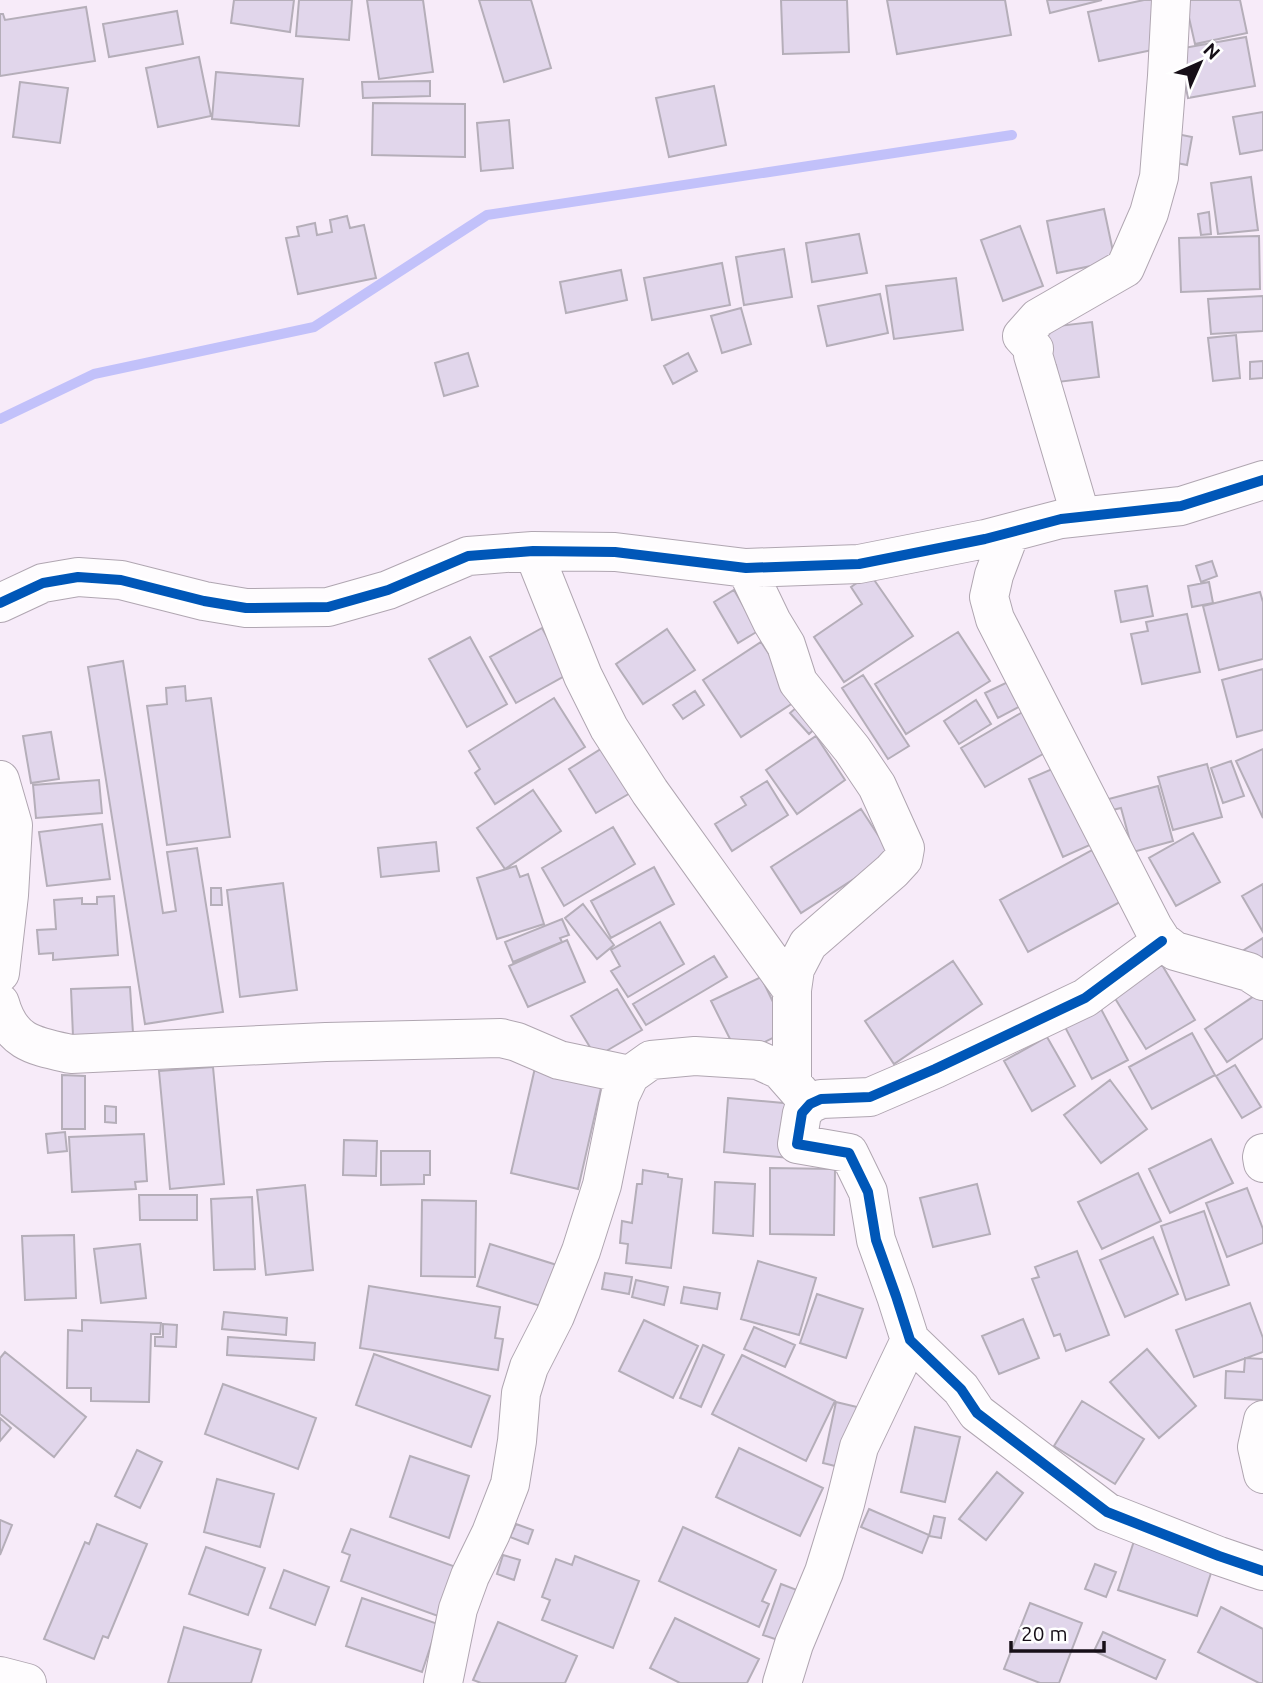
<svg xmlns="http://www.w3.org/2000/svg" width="1263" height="1683" viewBox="0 0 1263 1683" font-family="Ubuntu,sans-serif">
	<rect width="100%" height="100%" fill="#f7ebf9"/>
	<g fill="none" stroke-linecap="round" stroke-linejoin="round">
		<path stroke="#c2c1fa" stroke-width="10" d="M0,419L94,374L314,327L487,215L1012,135"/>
	</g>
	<path fill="#e1d6eb" stroke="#b5aeb9" stroke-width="2" d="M234,0H294L290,32L231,23Z
		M299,0H352L349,40L296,36Z
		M367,0H423L433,72L379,79Z
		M479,0H531L551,68L504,82Z
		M781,0H847L849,52L783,54Z
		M887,0H1005L1011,35L897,54Z
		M1047,0H1102L1050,13Z
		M1144,0H1152L1162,48L1099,61L1088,12Z
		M1185,0H1240L1247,33L1195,44Z
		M86,7L95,61L0,76V14H3L5,20Z
		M177,11L183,44L109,57L103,24Z
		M1246,37L1255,86L1188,98L1178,49Z
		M199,57L211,116L158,127L146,68Z
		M216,72L303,79L299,126L212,119Z
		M430,81V96L363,98L362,82Z
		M20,82L68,88L60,143L13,137Z
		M714,86L726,145L669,157L656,98Z
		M373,103L465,104V157L372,155Z
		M1263,112V150L1240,154L1233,117Z
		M509,120L513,168L481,171L477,123Z
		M1167,132L1192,137L1187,165L1162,160Z
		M1251,177L1258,230L1218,234L1211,183Z
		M1104,209L1115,261L1057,273L1047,221Z
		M1209,212L1211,234L1201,235L1198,214Z
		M347,216L350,228L364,225L376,278L298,294L286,238L299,236L297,227L315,223L317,235L332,232L330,220Z
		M1020,226L1043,286L1003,301L981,240Z
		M859,234L867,273L812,282L806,243Z
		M1259,236L1260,289L1181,292L1179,238Z
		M784,249L792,297L744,305L736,257Z
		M722,263L730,305L652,320L644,278Z
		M621,270L627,300L566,313L560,282Z
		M956,278L963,330L894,339L886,286Z
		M880,294L888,333L827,346L818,306Z
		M1263,296V331L1211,334L1208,299Z
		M741,308L751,344L722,353L711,316Z
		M1092,322L1099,377L1058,382L1056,365L1046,366L1041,328Z
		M1236,335L1240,378L1213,381L1208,338Z
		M468,353L478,386L444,396L435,363Z
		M688,353L697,371L673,384L664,366Z
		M1263,361V378L1250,379V362Z
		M1212,561L1217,576L1201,582L1196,566Z
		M870,574L913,636L844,682L814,637L862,604L851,587Z
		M1209,582L1213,603L1192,607L1188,586Z
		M1147,586L1153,616L1121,622L1115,591Z
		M734,590L758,631L738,643L714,602Z
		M1260,592L1263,602V659L1219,670L1203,606Z
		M1187,614L1200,672L1142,684L1131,634L1148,631L1146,622Z
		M542,628L568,674L516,703L490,657Z
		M667,629L695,670L643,704L616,664Z
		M958,632L990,681L906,734L875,684Z
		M470,637L507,704L467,727L429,659Z
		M761,642L799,699L741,737L703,680Z
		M123,661L163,913L176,911L167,852L197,848L223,1012L145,1024L88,667Z
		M1263,669V730L1237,737L1222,680Z
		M863,675L909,746L888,759L842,688Z
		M1014,679L1026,703L998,718L985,693Z
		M185,686L186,701L211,698L230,837L167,845L147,706L167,704L166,688Z
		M695,691L704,705L683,719L673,705Z
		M554,698L585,747L495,804L475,773L480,769L469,751Z
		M976,700L991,724L959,744L944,721Z
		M803,702L821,723L809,734L790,713Z
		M1026,710L1050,750L985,787L961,748Z
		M51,732L59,779L31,783L23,736Z
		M816,736L845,780L797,814L766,770Z
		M604,747L632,792L596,813L569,769Z
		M1263,749V818L1236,761Z
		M1231,761L1244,796L1223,803L1211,768Z
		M1207,764L1222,817L1173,830L1158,777Z
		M1059,766L1092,844L1063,857L1029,779Z
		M99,780L102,813L36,818L33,785Z
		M767,781L788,815L732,851L715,824L746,805L741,797Z
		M1158,786L1173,841L1133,852L1121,808L1108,811L1105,800Z
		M533,790L561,831L505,869L477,828Z
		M861,809L891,855L801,913L771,867Z
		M102,824L110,879L47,886L39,832Z
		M613,827L635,864L564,906L542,868Z
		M1193,833L1220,882L1176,906L1149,858Z
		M436,842L439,871L381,877L378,848Z
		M1092,850L1120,902L1028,952L1000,900Z
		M516,866L520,877L528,874L544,924L497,939L477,878Z
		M654,867L674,904L611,938L591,901Z
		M283,883L297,990L240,997L227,890Z
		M1263,884V932L1242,896Z
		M211,888H221L222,905H211Z
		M114,896L118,955L53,960V953L39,954L37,930L56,929L54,900L82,898V904H97V897Z
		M583,904L614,945L597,959L565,918Z
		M562,919L569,935L560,938L562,942L513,962L505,942Z
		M660,922L684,964L628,997L611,971L620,966L611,950Z
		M1263,938V963L1239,953Z
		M567,940L585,982L528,1007L509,966Z
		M714,956L727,977L646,1025L633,1004Z
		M953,961L982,1004L894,1064L865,1021Z
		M1162,965L1195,1020L1146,1049L1113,995Z
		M761,977L787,1031L738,1055L711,1001Z
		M130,987L133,1033L73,1036L71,989Z
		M617,989L642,1030L596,1057L571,1016Z
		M1263,990V1038L1227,1062L1205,1029Z
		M1101,1009L1128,1060L1092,1079L1065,1027Z
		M1192,1033L1215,1075L1152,1109L1129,1067Z
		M1047,1037L1075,1086L1032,1111L1004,1061Z
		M537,1059L604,1075L578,1189L511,1173Z
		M1235,1065L1261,1107L1242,1118L1216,1076Z
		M213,1067L224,1184L170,1189L159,1071Z
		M62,1075L85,1076V1129H62Z
		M1110,1080L1147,1129L1101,1163L1064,1115Z
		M728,1098L794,1104L790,1158L724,1152Z
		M105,1106L116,1107V1123L105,1122Z
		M65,1132L67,1151L48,1153L46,1134Z
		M144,1134L147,1181L135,1182L136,1189L72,1192L69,1137Z
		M1211,1139L1233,1183L1170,1213L1149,1169Z
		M344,1140L377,1141L376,1176L343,1175Z
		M381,1151H430V1175H424V1184L381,1185Z
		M770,1168L835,1169L834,1235L770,1234Z
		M643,1170L668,1174V1177L682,1179L671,1268L626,1263L628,1244L620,1243L622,1221L632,1223L637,1184H642Z
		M1138,1173L1161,1221L1102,1249L1078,1202Z
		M715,1182L755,1184L753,1236L713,1233Z
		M977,1184L990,1234L933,1247L920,1198Z
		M305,1185L313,1270L266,1275L257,1190Z
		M1247,1188L1263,1229V1243L1227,1257L1206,1203Z
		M139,1195H197V1220H140Z
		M252,1197L255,1269L214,1270L211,1199Z
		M422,1200L476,1201L475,1277L421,1276Z
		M1204,1211L1229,1285L1186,1300L1161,1226Z
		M74,1235L76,1298L25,1300L22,1236Z
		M1153,1237L1178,1294L1125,1317L1100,1260Z
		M140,1244L146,1298L101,1303L94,1249Z
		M490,1244L560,1266L547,1308L477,1286Z
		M1077,1251L1109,1335L1066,1351L1060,1334L1054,1336L1032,1279L1039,1277L1035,1267Z
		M758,1261L816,1278L799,1335L741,1319Z
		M605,1273L632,1277L629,1294L602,1289Z
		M636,1280L668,1287L664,1305L632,1297Z
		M369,1286L500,1307L495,1338L503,1339L498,1370L360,1348Z
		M684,1287L720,1293L717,1309L681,1303Z
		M817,1294L863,1309L846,1358L800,1343Z
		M1250,1303L1263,1338V1352L1194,1377L1176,1330Z
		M224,1312L287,1318L286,1335L222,1329Z
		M1023,1319L1039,1358L999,1374L982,1336Z
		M82,1320L161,1323L160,1334H151L149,1402L91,1401V1388H67L68,1330L82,1331Z
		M644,1320L698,1346L673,1398L619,1371Z
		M163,1324L177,1325L176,1347L155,1346V1337H163Z
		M754,1327L795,1345L785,1367L744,1349Z
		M228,1337L315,1343L314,1360L227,1355Z
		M703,1345L724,1355L701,1407L680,1398Z
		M1147,1349L1196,1406L1159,1438L1110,1382Z
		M5,1352L86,1417L54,1457L0,1414V1358Z
		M374,1354L490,1396L471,1447L356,1405Z
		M742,1355L835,1401L806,1461L712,1414Z
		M1245,1358L1263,1359V1400L1225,1398L1226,1371L1244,1372Z
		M223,1384L316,1418L298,1469L205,1434Z
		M1082,1401L1144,1439L1115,1484L1054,1446Z
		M836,1402L857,1407L843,1468L823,1463Z
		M0,1418L11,1428L0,1441Z
		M915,1427L960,1437L945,1502L901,1492Z
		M739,1448L823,1488L800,1536L716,1497Z
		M137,1450L162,1462L140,1508L115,1496Z
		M410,1456L469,1476L449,1538L390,1517Z
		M997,1472L1023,1493L986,1540L959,1519Z
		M217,1479L274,1494L260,1547L204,1532Z
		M869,1509L929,1535L922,1553L861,1527Z
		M934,1516L945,1518L941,1538L929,1536Z
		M0,1520L12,1525L0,1555Z
		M97,1524L147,1544L108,1638L103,1636L94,1659L44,1639L85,1542L89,1544Z
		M516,1524L533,1530L528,1544L510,1537Z
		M683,1527L776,1570L762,1601L769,1604L759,1627L659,1581Z
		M351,1529L456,1567L438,1616L341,1581L350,1555L342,1552Z
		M1134,1541L1213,1567L1197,1616L1118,1590Z
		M206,1547L265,1568L248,1615L189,1594Z
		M503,1555L520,1560L514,1580L497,1574Z
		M575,1556L639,1581L613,1648L542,1620L550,1600L542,1597L556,1559L572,1565Z
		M1095,1564L1116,1572L1106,1597L1085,1589Z
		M284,1570L329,1587L315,1625L270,1608Z
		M781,1584L797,1590L778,1640L763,1635Z
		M362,1598L438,1624L422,1672L346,1646Z
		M1030,1603L1082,1623L1059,1683H1040L1004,1669Z
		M1221,1607L1263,1629V1683H1259L1198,1652Z
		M675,1618L759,1659L747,1683H680L650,1668Z
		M498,1622L577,1656L565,1683H481L473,1680Z
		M184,1627L261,1650L251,1683H168Z
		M1103,1632L1165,1660L1156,1679L1094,1651Z"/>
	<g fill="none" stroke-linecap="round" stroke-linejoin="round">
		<defs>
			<path id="minor" d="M1081,517L1033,355L1034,349L1022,336L1038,318L1125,268L1149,213L1159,177L1167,76L1171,0
				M1010,533L994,575L989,597L995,619L1153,927L1162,941L1175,951L1249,972L1263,981
				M533,551L583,676L609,728L650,792L792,990
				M746,568L772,622L786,645L798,682L852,749L877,786L905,848L903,859L892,871L808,944L795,969L792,990V1082
				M0,603L43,583L78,577L121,580L204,601L246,608L328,607L388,590L468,556L533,551L615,552L746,568L859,564L985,539L1061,519L1181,506L1263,480
				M0,780L13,825L9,895L0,973
				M1162,941L1085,998L935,1069L870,1097L821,1099L810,1104L802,1113L797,1144L849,1153L868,1192L876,1240L896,1296L910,1340L961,1389L977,1413L1107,1512L1219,1556L1263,1571
				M0,1003C11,1043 34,1046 71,1054L326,1042L501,1038L517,1042L559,1060L630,1075
				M1263,1153L1262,1157L1263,1163
				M1263,1420L1257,1447L1263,1474
				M0,1676L27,1683
				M443,1683L458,1609L470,1576L491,1533L510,1484L517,1441L521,1393L529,1367L555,1316L581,1251L602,1185L620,1096L630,1075L651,1060L695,1056L758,1060L780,1070L810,1104
				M782,1683L794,1644L824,1572L845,1504L859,1447L910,1340"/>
		</defs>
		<use href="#minor" stroke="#b0a6b1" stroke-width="40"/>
		<use href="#minor" stroke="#fefcfe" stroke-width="38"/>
		<defs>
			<path id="cycleway" d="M0,603L43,583L78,577L121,580L204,601L246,608L328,607L388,590L468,556L533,551L615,552L746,568L859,564L985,539L1061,519L1181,506L1263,480
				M1162,941L1085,998L935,1069L870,1097L821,1099L810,1104L802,1113L797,1144L849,1153L868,1192L876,1240L896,1296L910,1340L961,1389L977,1413L1107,1512L1219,1556L1263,1571"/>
		</defs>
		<use href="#cycleway" stroke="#fff" stroke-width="15"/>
		<use href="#cycleway" stroke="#0057b8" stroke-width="10"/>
	</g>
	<g transform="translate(1200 63) rotate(45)" stroke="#ffffff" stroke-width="5" paint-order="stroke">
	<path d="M0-5L12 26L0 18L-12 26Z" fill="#170f18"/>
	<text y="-10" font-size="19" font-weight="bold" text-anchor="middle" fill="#170f18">N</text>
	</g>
	<path d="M1011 1641v10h93v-10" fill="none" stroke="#170f18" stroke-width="3.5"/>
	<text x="1021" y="1641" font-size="21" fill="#170f18" stroke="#ffffff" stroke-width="5" paint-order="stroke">20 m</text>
</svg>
